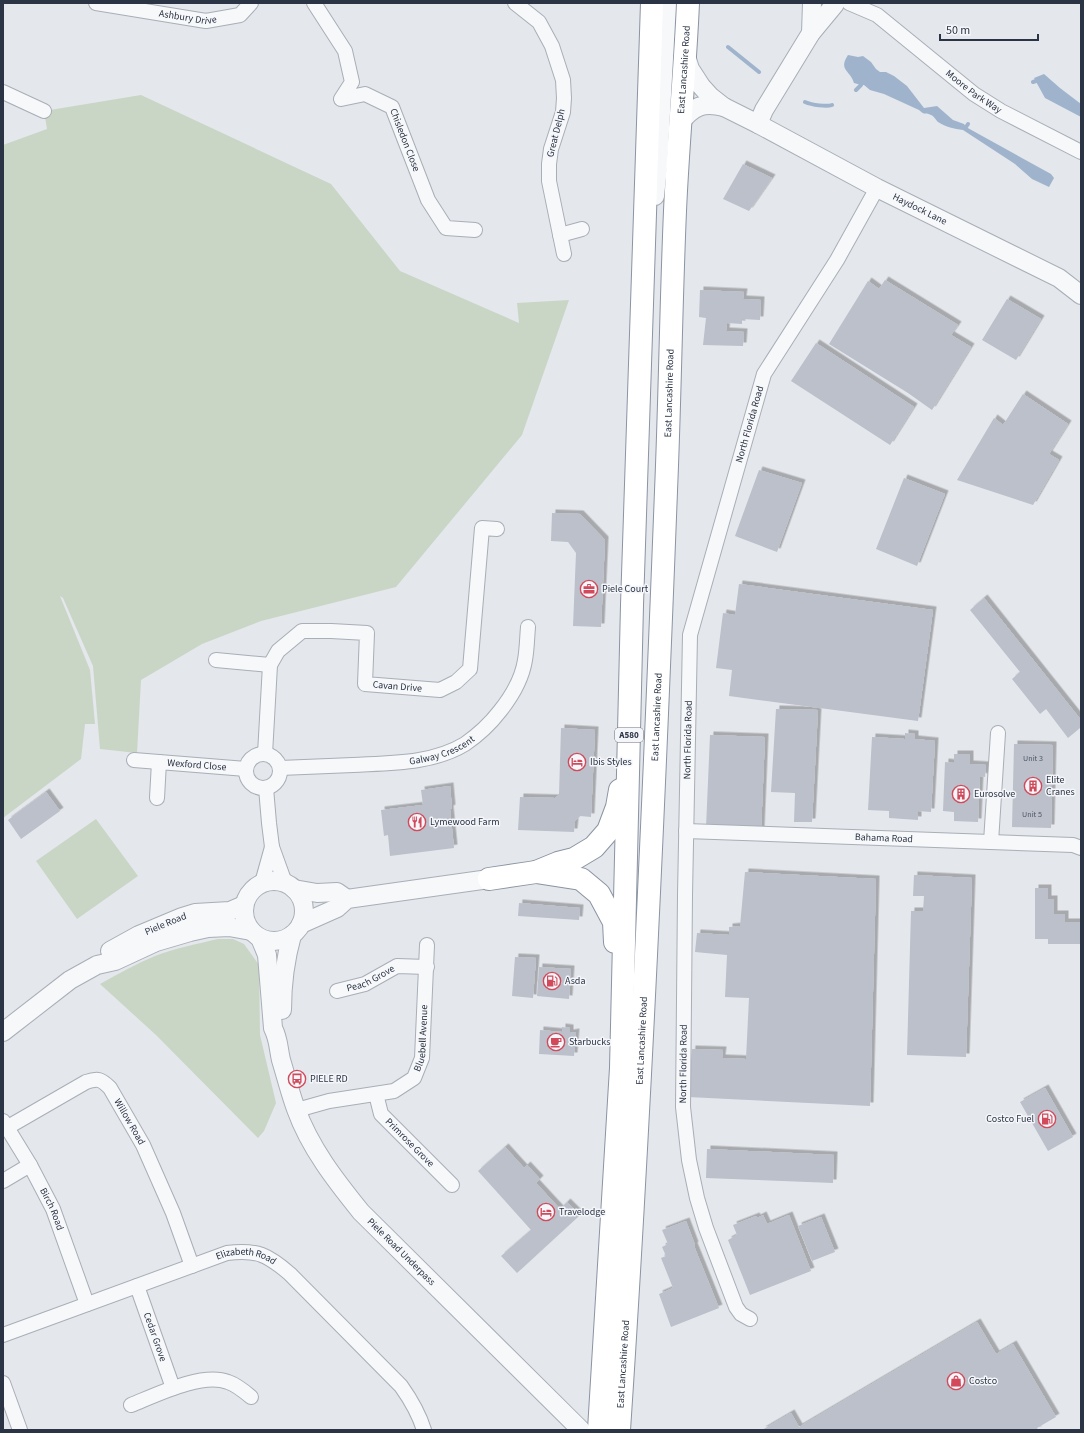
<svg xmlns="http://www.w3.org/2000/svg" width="1084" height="1433" viewBox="0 0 1084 1433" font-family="'Source Sans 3',sans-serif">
	<defs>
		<filter id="shadow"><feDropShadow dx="3.5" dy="-3.5" stdDeviation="0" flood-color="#0004"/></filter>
	</defs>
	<rect width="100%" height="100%" fill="#e4e7ec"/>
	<path fill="#c9d6c5" d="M141,95L331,184L400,271L519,323L517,303L569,300L522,435L396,587L261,621L202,644L141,680L137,753L100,749L93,666L63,598L60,596L90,670L95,724H85L81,759L3,818V145L47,129L44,111Z
		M96,819L138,876L77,919L36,861Z
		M218,939H233L244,944L259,965L260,1035L276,1103L264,1131L258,1138L156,1035L100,984C118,974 136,964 155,956C175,948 197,944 218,939Z"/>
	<path fill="#9fb4cc" d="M848,55L858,57L863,56L871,62L876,69L880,72H886L894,76L907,86L924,108L937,106L953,120L964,124L966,127L1051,174L1054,178L1049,187L1032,179L1015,164L963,130C954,129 946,127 938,122C936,120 934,116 931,115C926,112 925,116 919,110L884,94L870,90L864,85H861L854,83C850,70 838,70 848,55Z
		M1044,74L1060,88L1081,104V117L1045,98L1034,78Z"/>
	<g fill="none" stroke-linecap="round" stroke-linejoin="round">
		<path stroke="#9fb4cc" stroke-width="4" d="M728,47L759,72
			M1033,82L1036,81
			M856,90L861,85
			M805,102C812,105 827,107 832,105
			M966,127L968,124"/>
	</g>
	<path fill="#bbc0ca" filter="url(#shadow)" d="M743,164L772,178L749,211L723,199Z
		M885,280L958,325L951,335L971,347L932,410L908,393L829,344L868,281L879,289Z
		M700,290L744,292L743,299L761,300L760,320L742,319V324L727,323L726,331L744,332L743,346L703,345L706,318L699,317Z
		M1007,299L1041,319L1016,360L982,340Z
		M816,343L914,407L890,445L791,381Z
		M1023,394L1068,424L1049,454L1059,460L1033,505L957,480L994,418L1003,425Z
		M759,470L802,483L777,552L735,536Z
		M904,478L945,494L917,566L876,549Z
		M552,513L580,514L605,540L601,627L573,626L576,553L568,542L551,541Z
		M739,584L933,610L918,721L729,696L732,670L716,668L723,613L735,615Z
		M984,598L1081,720V727L1068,738L1046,709L1040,714L1012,679L1020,672L970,610Z
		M776,709L818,710L812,822H794L795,793L771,792Z
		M561,728L595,730L591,817L580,816L575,821L574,832L518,830L520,797L555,798L559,795Z
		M905,733L915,734V739L935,741L931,812L918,811V820L889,818V811L868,810L872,737L905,739Z
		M710,735L765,737L761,831L706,828Z
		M1014,744L1053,745L1051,828L1012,827Z
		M954,754H970V764L986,765L985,777L980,776L978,822L954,821V812L943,811L945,762L954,763Z
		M450,786L452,808L450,809L454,848L390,856L388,835L384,836L381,810L423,805L421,790Z
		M46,792L60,811L21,839L8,820Z
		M745,872L876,879L870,1106L688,1097L692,1049L723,1050L722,1058L746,1059L749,998L725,997L727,955L695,952L697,933L729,935V927L740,926Z
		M914,875L972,878L966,1057L907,1055L911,911H923L924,896H913Z
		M1035,888H1048V899H1054V914H1065V922H1081V944H1048V939H1035Z
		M519,903L580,908L579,920L518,916Z
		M515,957L536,958L533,998L512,996Z
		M539,967L571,969L569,999L537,996Z
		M562,1027L570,1028V1033L576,1032L574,1056L539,1054L540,1030L562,1032Z
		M1045,1088L1073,1137L1048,1151L1020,1102Z
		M505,1147L524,1168L527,1165L540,1179L536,1183L560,1209L567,1202L580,1215L517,1273L501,1256L531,1230L478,1171Z
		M707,1149L834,1155L833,1183L706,1178Z
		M763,1215L767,1224L789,1215L811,1271L750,1295L728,1240L737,1235L733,1225L756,1216L757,1218Z
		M821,1217L835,1252L812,1261L798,1226Z
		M686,1221L695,1245L694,1246L719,1308L671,1327L659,1294L673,1288L661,1258L666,1256L662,1247L668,1244L662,1230Z
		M977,1322L996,1354L1013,1344L1056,1417L1037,1428L1038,1430H762L791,1413L799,1427Z"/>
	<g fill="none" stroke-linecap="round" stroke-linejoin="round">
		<defs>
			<g id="minor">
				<path id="s1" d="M96,3L206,21L240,15L251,3"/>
				<path id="s2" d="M314,3L345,51L352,82L341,99L365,94L392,107L428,200L446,228L475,230"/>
				<path d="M515,3L539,22L552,46L563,80L564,98L563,112L551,149L549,164V181L564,254"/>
				<path id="s3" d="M849,3L877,15L974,94L1001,111L1081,152"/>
				<path d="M3,92L44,111"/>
				<path d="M560,235L582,229"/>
				<path d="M216,660L270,665"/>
				<path id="s4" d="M265,754L270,665L278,651L302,631H331L367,633L365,684L440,690L456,682L470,669L482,528L497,529"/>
				<circle cx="263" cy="771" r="17"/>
				<path d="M134,760L159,762"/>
				<path id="s5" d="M280,768C304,767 328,766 353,765C390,763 432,764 465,744C478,735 490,724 500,711C512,696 522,679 525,660C527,649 527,638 528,627"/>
				<path d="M266,788L269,823L272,847L285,883"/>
				<path id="s6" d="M157,798L159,762L246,769"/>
				<path id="s7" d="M686,831L1073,845L1081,848"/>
				<path d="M991,842L998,733"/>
				<path d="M262,883L272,847"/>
				<path id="s8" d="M337,991L365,984L397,966L427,967"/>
				<path id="s9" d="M376,1094L381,1114L452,1185"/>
				<path id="s10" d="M297,1110L329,1101L394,1091L414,1078L422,1058L427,945"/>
				<path id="s11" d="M3,1121L30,1165L53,1209L87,1304"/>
				<path id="s12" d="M8,1127L86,1082C98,1078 101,1079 110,1088L143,1145L173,1213L192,1266"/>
				<path d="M3,1181L30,1165"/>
				<path id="s13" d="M137,1286L173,1388"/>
				<path id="s14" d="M750,1319L741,1314L736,1307L706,1228L697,1198L689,1160L683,1107L685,895L690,635L764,374L837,260L877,188"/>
				<path id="s15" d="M3,1335L227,1253C257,1249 268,1255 290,1274L401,1386C411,1400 419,1414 424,1430"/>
				<path d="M3,1383L20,1430"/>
				<path d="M131,1405C156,1395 202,1372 228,1382C237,1385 244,1391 251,1397"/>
			</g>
			<g id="tertiary">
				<path d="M811,33L812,3"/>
				<path id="s16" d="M686,56L690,69L701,86L710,96L724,107L758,124L877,188L1059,278L1081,295"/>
				<path d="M680,123C693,106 703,102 724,107"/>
				<path d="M758,124L764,110L811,33L835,4"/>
				<path d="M655,196L658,167L667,3"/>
				<circle cx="274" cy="911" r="30"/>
				<path d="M294,889L317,893L337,892L347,899"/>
				<path d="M301,924L337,908L347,899L489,879"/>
				<path id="s17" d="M260,938L267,955L273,1028C279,1040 278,1047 281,1060C286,1076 290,1093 296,1109C310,1148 336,1181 361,1212L581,1430"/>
				<path id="s18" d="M110,951L139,935L182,917L195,913L230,911L244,905"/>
				<path d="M282,1010C282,984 285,960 292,935"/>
				<path d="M3,1032L70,980L97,965L115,961L156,942L190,932L208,928L229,927L251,931"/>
			</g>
			<g id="trunk">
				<path d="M536,872L581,879L599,894L614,922L615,942"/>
				<path d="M489,879L536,872L558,863L574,859L594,847L608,831L617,807L620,790"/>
				<path d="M599,1430L621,1068L632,605L652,3"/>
				<path id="s19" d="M619,1430C640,1117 654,804 666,491C670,397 671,304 675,211C678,141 685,72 688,3"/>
			</g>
		</defs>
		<use href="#minor" stroke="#a9aeb7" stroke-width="16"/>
		<use href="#tertiary" stroke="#a9aeb7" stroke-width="20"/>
		<use href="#trunk" stroke="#8b94a3" stroke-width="24"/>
		<use href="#minor" stroke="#f7f8fa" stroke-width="14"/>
		<use href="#tertiary" stroke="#f7f8fa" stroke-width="18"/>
		<use href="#trunk" stroke="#fff" stroke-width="22"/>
	</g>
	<defs>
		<symbol id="office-ring" viewBox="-11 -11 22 22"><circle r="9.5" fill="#f4f6f9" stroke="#d1495b" stroke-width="1.5"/><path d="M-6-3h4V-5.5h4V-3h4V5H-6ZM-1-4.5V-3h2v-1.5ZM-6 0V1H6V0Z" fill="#d1495b"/></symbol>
		<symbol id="hotel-ring" viewBox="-11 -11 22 22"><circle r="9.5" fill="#f4f6f9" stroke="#d1495b" stroke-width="1.5"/><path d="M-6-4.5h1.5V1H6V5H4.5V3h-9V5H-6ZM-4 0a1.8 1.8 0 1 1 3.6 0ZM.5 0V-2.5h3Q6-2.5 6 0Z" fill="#d1495b"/></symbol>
		<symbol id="building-ring" viewBox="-11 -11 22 22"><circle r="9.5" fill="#f4f6f9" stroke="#d1495b" stroke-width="1.5"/><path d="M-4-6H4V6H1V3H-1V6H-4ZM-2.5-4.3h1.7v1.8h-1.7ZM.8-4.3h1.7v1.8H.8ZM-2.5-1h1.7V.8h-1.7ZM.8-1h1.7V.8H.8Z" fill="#d1495b"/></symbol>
		<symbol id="restaurant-ring" viewBox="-11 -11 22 22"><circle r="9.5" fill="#f4f6f9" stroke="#d1495b" stroke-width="1.5"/><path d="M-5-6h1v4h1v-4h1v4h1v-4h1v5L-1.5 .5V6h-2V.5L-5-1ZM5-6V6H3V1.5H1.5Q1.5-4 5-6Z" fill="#d1495b"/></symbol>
		<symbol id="fuel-ring" viewBox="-11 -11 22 22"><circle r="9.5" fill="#f4f6f9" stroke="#d1495b" stroke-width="1.5"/><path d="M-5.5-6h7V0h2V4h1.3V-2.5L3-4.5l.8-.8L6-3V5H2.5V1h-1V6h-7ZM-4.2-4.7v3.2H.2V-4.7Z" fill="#d1495b"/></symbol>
		<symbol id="cafe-ring" viewBox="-11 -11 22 22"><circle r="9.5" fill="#f4f6f9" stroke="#d1495b" stroke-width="1.5"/><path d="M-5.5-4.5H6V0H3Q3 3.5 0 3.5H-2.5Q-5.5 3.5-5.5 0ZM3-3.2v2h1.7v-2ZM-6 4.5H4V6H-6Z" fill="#d1495b"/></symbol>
		<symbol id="bus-ring" viewBox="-11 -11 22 22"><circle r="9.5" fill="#f4f6f9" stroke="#d1495b" stroke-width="1.5"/><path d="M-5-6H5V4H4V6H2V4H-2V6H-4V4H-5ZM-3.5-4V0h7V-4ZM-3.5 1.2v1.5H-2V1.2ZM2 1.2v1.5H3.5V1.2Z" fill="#d1495b"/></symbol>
		<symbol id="shop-ring" viewBox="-11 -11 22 22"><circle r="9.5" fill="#f4f6f9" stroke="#d1495b" stroke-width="1.5"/><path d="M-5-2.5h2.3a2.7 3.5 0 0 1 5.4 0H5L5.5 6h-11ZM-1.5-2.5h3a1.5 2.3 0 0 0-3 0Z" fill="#d1495b"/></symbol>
	</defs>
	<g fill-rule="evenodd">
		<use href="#office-ring" x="579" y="579" width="20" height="20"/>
		<use href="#hotel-ring" x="567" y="752" width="20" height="20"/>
		<use href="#building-ring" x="1023" y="776" width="20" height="20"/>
		<use href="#building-ring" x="951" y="784" width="20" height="20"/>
		<use href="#restaurant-ring" x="407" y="812" width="20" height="20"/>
		<use href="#fuel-ring" x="542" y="971" width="20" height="20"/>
		<use href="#cafe-ring" x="546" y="1032" width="20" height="20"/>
		<use href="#bus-ring" x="287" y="1069" width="20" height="20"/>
		<use href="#fuel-ring" x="1037" y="1109" width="20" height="20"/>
		<use href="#hotel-ring" x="536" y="1202" width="20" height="20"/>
		<use href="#shop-ring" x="946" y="1371" width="20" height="20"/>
	</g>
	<g text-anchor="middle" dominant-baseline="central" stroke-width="3" stroke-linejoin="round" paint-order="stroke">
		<g font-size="8" fill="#4f5766">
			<text x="1033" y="758">Unit 3</text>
			<text x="1032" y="814">Unit 5</text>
		</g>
		<rect fill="#f4f6f9" stroke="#676e7b" stroke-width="1" x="615" y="728" width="28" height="14" rx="3"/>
		<g font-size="9" font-weight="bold" fill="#2b3445">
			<text x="629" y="735">A580</text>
		</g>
		<g font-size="10" fill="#2b3445" stroke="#f4f6f9">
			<text stroke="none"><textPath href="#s1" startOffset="93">Ashbury Drive</textPath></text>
			<text stroke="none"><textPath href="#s19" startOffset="1362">East Lancashire Road</textPath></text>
			<text stroke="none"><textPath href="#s3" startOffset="154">Moore Park Way</textPath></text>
			<text transform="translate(556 133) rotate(-76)">Great Delph</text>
			<text stroke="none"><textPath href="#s2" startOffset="199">Chisledon Close</textPath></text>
			<text stroke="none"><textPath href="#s16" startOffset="286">Haydock Lane</textPath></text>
			<text stroke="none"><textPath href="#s19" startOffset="1038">East Lancashire Road</textPath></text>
			<text stroke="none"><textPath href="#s14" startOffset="918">North Florida Road</textPath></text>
			<text stroke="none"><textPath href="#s4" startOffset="285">Cavan Drive</textPath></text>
			<text stroke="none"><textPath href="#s19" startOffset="714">East Lancashire Road</textPath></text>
			<text stroke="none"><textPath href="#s14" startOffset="594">North Florida Road</textPath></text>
			<text stroke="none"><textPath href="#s5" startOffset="164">Galway Crescent</textPath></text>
			<text stroke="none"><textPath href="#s6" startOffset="74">Wexford Close</textPath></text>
			<text stroke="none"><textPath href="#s7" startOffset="198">Bahama Road</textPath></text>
			<text stroke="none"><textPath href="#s18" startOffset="62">Piele Road</textPath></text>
			<text stroke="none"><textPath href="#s8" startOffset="36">Peach Grove</textPath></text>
			<text stroke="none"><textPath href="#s10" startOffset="164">Bluebell Avenue</textPath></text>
			<text stroke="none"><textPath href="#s19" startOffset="390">East Lancashire Road</textPath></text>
			<text stroke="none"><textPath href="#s14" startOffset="270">North Florida Road</textPath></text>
			<text stroke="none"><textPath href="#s12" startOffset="156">Willow Road</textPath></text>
			<text stroke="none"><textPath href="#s9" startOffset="61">Primrose Grove</textPath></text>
			<text stroke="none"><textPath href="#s11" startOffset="101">Birch Road</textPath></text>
			<text stroke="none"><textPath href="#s17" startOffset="355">Piele Road Underpass</textPath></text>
			<text stroke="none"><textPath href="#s15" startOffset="258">Elizabeth Road</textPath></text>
			<text stroke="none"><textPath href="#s13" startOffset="54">Cedar Grove</textPath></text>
			<text stroke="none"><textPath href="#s19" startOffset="66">East Lancashire Road</textPath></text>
		</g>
		<g font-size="10" fill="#2b3445" stroke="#f4f6f9" text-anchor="start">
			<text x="602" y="589">Piele Court</text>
			<text x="590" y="762">Ibis Styles</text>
			<text x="1046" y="780">Elite<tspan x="1046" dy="12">Cranes</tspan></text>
			<text x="974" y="794">Eurosolve</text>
			<text x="430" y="822">Lymewood Farm</text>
			<text x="565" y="981">Asda</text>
			<text x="569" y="1042">Starbucks</text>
			<text x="310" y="1079">PIELE RD</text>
			<text x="1034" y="1119" text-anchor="end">Costco Fuel</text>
			<text x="559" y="1212">Travelodge</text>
			<text x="969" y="1381">Costco</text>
		</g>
	</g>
	<rect width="1084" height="1433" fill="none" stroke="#2b3445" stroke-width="8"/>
	<path d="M940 34v6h98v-6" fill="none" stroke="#2b3445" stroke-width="2"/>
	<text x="946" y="34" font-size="12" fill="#2b3445" stroke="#f4f6f9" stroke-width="3" paint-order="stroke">50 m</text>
</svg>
